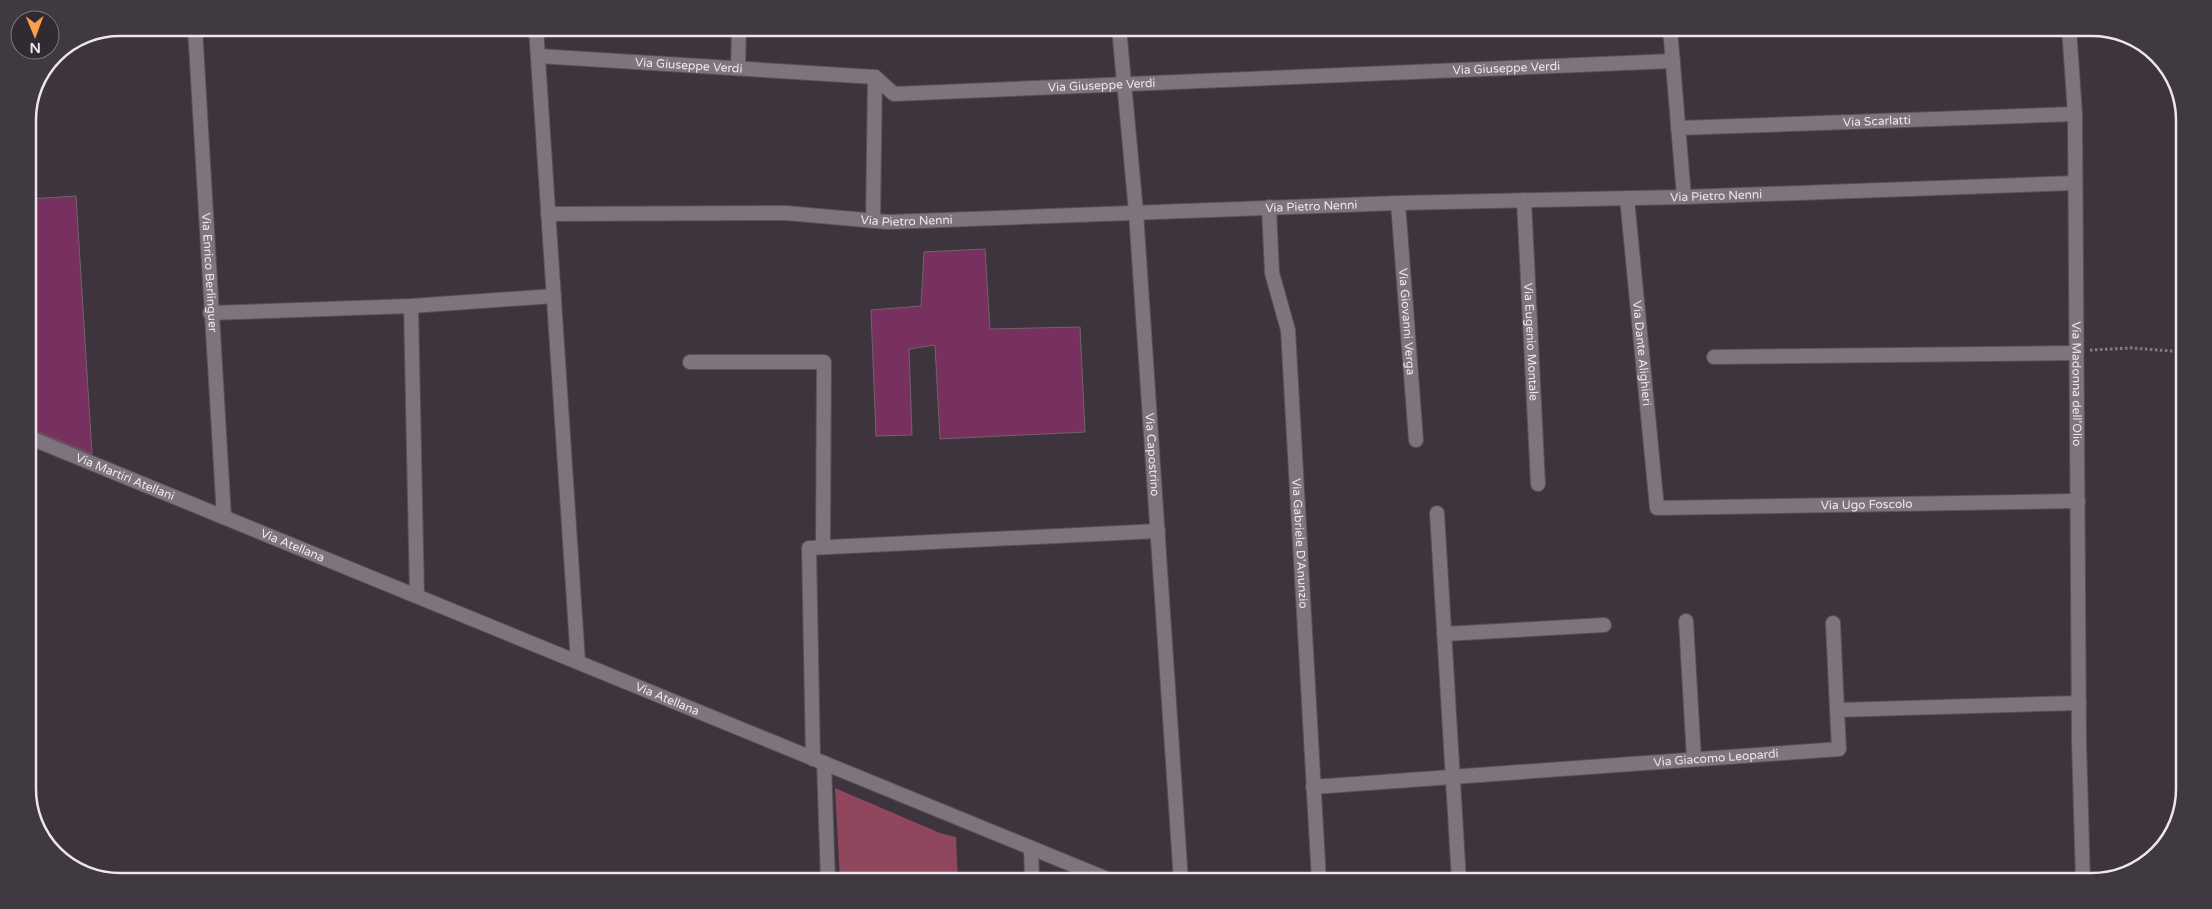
<svg xmlns="http://www.w3.org/2000/svg" width="2212" height="909" viewBox="0 0 2212 909" font-family="'Varela Round',sans-serif">
	<rect width="100%" height="100%" fill="#3d343d"/>
	<path fill="#90465c" d="M835,788L940,833L956,837L958,881H840Z"/>
	<path fill="#78305e" stroke="#71646b" d="M76,196L92,454L28,428V199Z
		M985,249L990,329L1080,327L1085,432L940,439L935,345L909,349L912,435L876,436L871,310L921,306L924,252Z"/>
	<g fill="none" stroke-linecap="round" stroke-linejoin="round">
		<defs>
			<g id="minor">
				<path id="s1" d="M195,28L224,517"/>
				<path d="M536,28L578,662"/>
				<path id="s2" d="M1119,28L1136,212L1181,881"/>
				<path d="M1670,28L1684,197"/>
				<path id="s3" d="M2069,28L2075,114L2079,742L2083,881"/>
				<path id="s4" d="M538,56L875,77L894,94L1673,61"/>
				<path d="M738,68L739,28"/>
				<path id="s5" d="M1678,128L2075,114"/>
				<path id="s6" d="M1627,198L1657,508L2078,501"/>
				<path id="s7" d="M1524,200L1538,484"/>
				<path id="s8" d="M1398,203L1416,440"/>
				<path id="s9" d="M1269,207L1272,273L1288,330L1319,881"/>
				<path id="s10" d="M548,214L786,213L888,222L1398,203L1684,197L2075,183"/>
				<path d="M873,221L875,77"/>
				<path d="M411,306L417,596"/>
				<path d="M210,313L411,306L554,296"/>
				<path d="M1714,357L2076,353"/>
				<path d="M690,362H824L823,547"/>
				<path d="M1437,513L1459,881"/>
				<path d="M1686,621L1694,759"/>
				<path d="M1833,623L1837,710"/>
				<path d="M1444,634L1604,625"/>
				<path d="M813,759L809,548L1158,531"/>
				<path d="M824,763L828,881"/>
				<path id="s11" d="M1313,787L1839,749L1837,710L2079,703"/>
				<path d="M1031,848L1032,881"/>
			</g>
			<g id="secondary">
				<path id="s12" d="M28,437L1112,881"/>
			</g>
		</defs>
		<use href="#minor" stroke="#585158" stroke-width="16"/>
		<use href="#secondary" stroke="#585158" stroke-width="16"/>
		<path stroke="#827b82" stroke-width="3" stroke-dasharray="2.5 2.5" stroke-linecap="butt" d="M2090,350L2131,348L2184,352"/>
		<use href="#minor" stroke="#7e747e" stroke-width="14"/>
		<use href="#secondary" stroke="#7e747e" stroke-width="14"/>
	</g>
	<g text-anchor="middle" dominant-baseline="central" stroke-width="4" stroke-linejoin="round" paint-order="stroke">
		<g font-size="12" fill="#ece7ec" stroke="#322a33">
			<text stroke="none"><textPath href="#s4" startOffset="151">Via Giuseppe Verdi</textPath></text>
			<text stroke="none"><textPath href="#s4" startOffset="976">Via Giuseppe Verdi</textPath></text>
			<text stroke="none"><textPath href="#s4" startOffset="571">Via Giuseppe Verdi</textPath></text>
			<text stroke="none"><textPath href="#s5" startOffset="199">Via Scarlatti</textPath></text>
			<text stroke="none"><textPath href="#s10" startOffset="1169">Via Pietro Nenni</textPath></text>
			<text stroke="none"><textPath href="#s10" startOffset="764">Via Pietro Nenni</textPath></text>
			<text stroke="none"><textPath href="#s10" startOffset="359">Via Pietro Nenni</textPath></text>
			<text stroke="none"><textPath href="#s1" startOffset="245">Via Enrico Berlinguer</textPath></text>
			<text stroke="none"><textPath href="#s8" startOffset="119">Via Giovanni Verga</textPath></text>
			<text stroke="none"><textPath href="#s7" startOffset="142">Via Eugenio Montale</textPath></text>
			<text stroke="none"><textPath href="#s6" startOffset="156">Via Dante Alighieri</textPath></text>
			<text stroke="none"><textPath href="#s3" startOffset="356">Via Madonna dell'Olio</textPath></text>
			<text stroke="none"><textPath href="#s2" startOffset="428">Via Capostrino</textPath></text>
			<text stroke="none"><textPath href="#s12" startOffset="105">Via Martiri Atellani</textPath></text>
			<text stroke="none"><textPath href="#s6" startOffset="521">Via Ugo Foscolo</textPath></text>
			<text stroke="none"><textPath href="#s9" startOffset="339">Via Gabriele D'Anunzio</textPath></text>
			<text stroke="none"><textPath href="#s12" startOffset="286">Via Atellana</textPath></text>
			<text stroke="none"><textPath href="#s12" startOffset="691">Via Atellana</textPath></text>
			<text stroke="none"><textPath href="#s11" startOffset="404">Via Giacomo Leopardi</textPath></text>
		</g>
	</g>
	<path d="M0 0H2212V909H0ZM120 36H2092A84 84 0 0 1 2176 120V789A84 84 0 0 1 2092 873H120A84 84 0 0 1 36 789V120A84 84 0 0 1 120 36Z" fill="#413942" fill-rule="evenodd"/>
	<path fill="none" stroke="#ece7ec" stroke-width="2.5" d="M120 36H2092A84 84 0 0 1 2176 120V789A84 84 0 0 1 2092 873H120A84 84 0 0 1 36 789V120A84 84 0 0 1 120 36Z"/>
	<g transform="translate(35 35) rotate(179)"><circle r="24" fill="#322a33" stroke="#7c767d"/>
	<path d="M0-4L9 19L0 12L-9 19Z" fill="#fa9f4f"/>
	<text y="-8" font-size="14" font-weight="bold" text-anchor="middle" fill="#ece7ec">N</text>
	</g>
</svg>
